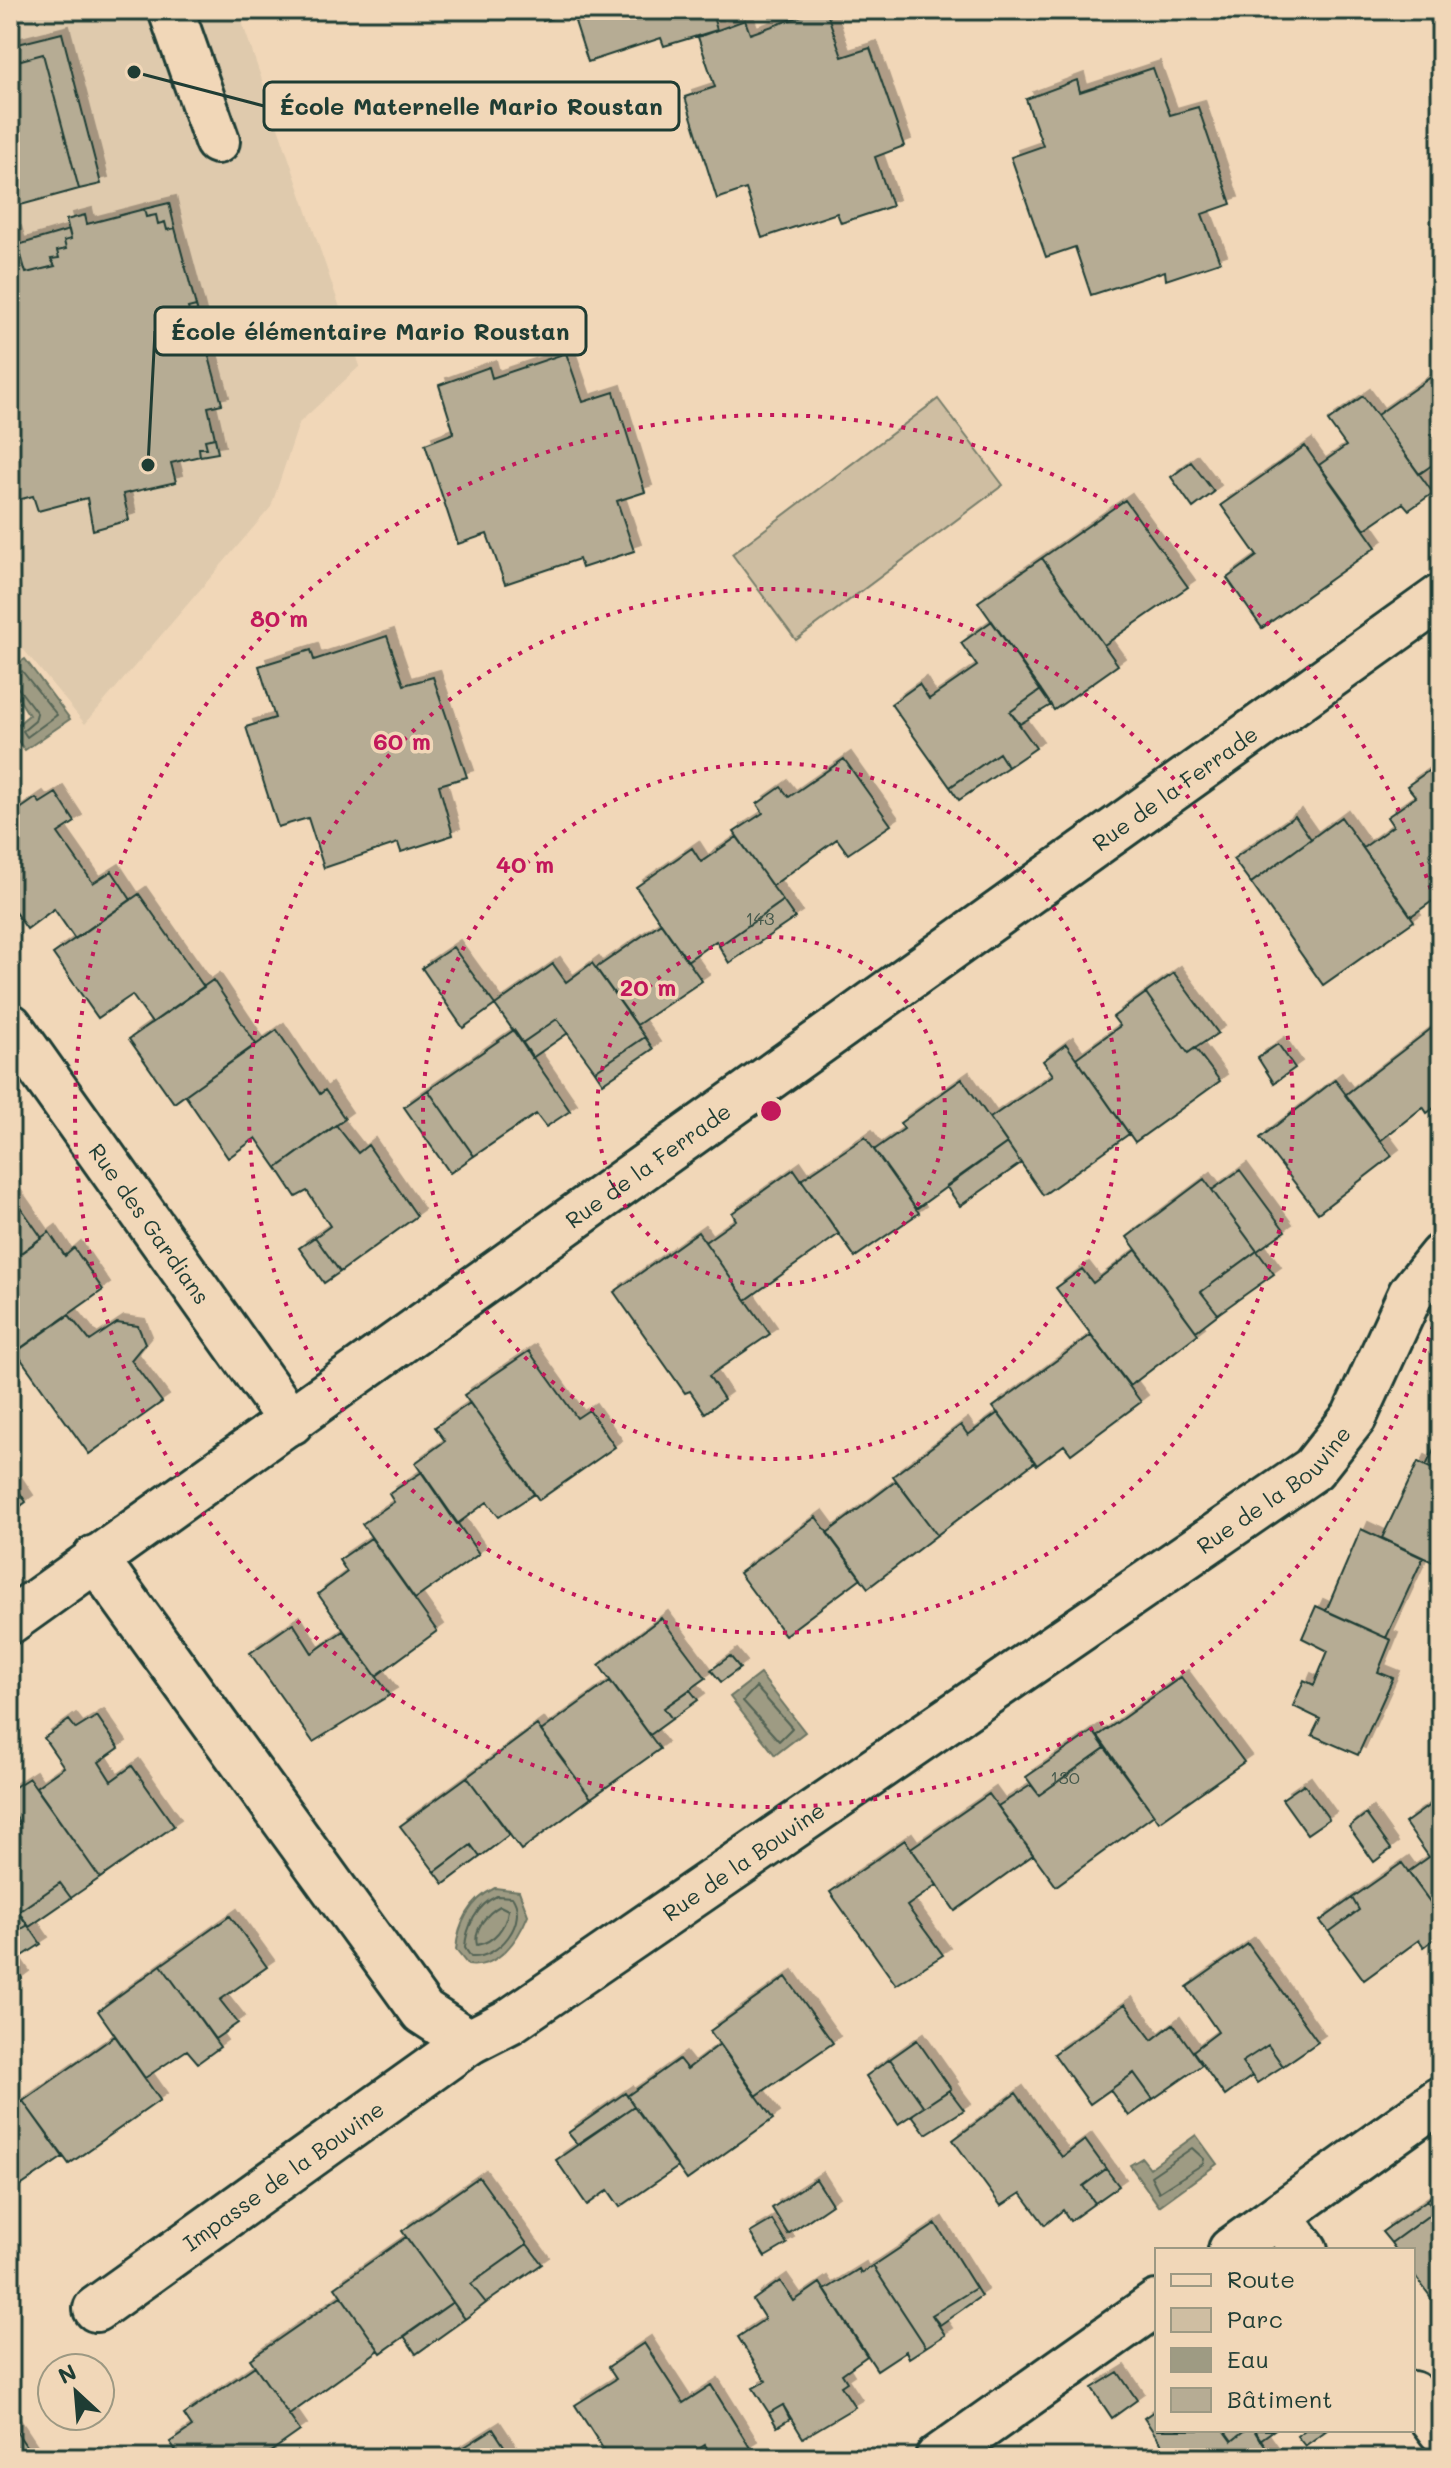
<svg xmlns="http://www.w3.org/2000/svg" width="1451" height="2468" viewBox="0 0 1451 2468" font-family="Mali,sans-serif">
	<defs>
		<filter id="shadow"><feDropShadow dx="7" dy="-7" stdDeviation="0" flood-color="#0004"/></filter>
	</defs>
	<rect width="100%" height="100%" fill="#f1d7b8"/>
	<filter id="ink" filterUnits="userSpaceOnUse"><feTurbulence type="fractalNoise" baseFrequency=".0125" numOctaves="2"/><feDisplacementMap in="SourceGraphic" scale="16" xChannelSelector="R" yChannelSelector="G"/><feConvolveMatrix kernelMatrix="1 2 1 2 8 2 1 2 1" color-interpolation-filters="sRGB"/></filter>
	<g filter="url(#ink)">
		<path fill="#dfcaad" d="M10,10H238L360,366L299,423L271,507L85,724L10,633Z"/>
		<path fill="#cfbea2" stroke="#777e6b" stroke-width="2" d="M938,399L1003,485L796,640L732,554Z"/>
		<path fill="#9e9b83" stroke="#6b7563" stroke-width="2" d="M25,659L70,719L25,750L10,731L29,715L10,685V669Z
			M760,1674L805,1732L775,1755L730,1697Z
			M495,1888L519,1891L528,1915C518,1940 498,1969 468,1965L456,1950C458,1924 470,1900 495,1888Z
			M1196,2135L1217,2164L1159,2206L1130,2165L1142,2158L1150,2168Z"/>
		<g fill="none" stroke-linecap="round" stroke-linejoin="round">
			<path stroke="#526354" stroke-width="2" d="M22,671L57,715L27,737L23,731L35,721L37,713L12,680Z
				M756,1687L792,1728L779,1741L743,1701Z
				M497,1896L512,1897C529,1921 499,1959 471,1957L465,1948C466,1927 477,1905 497,1896Z
				M500,1906L508,1910C506,1927 494,1942 477,1945C473,1930 487,1913 500,1906Z
				M1192,2148L1204,2159L1203,2164L1159,2192L1151,2176Z"/>
		</g>
		<path fill="#b6ac94" stroke="#1f3d34" stroke-width="2" filter="url(#shadow)" d="M539,10H711L717,30L664,46L661,38L588,62L572,12L543,21Z
			M818,10H826L842,57L870,48L904,146L875,157L892,206L841,223L837,213L762,238L746,189L717,199L685,97L715,87L698,37L745,20L750,34Z
			M62,33L101,184L79,189L43,54L10,63V46Z
			M43,54L79,189L10,208V63Z
			M1153,68L1170,115L1198,107L1231,204L1202,214L1220,262L1166,280L1165,271L1091,295L1075,247L1046,257L1011,157L1043,146L1026,99L1077,80L1080,92Z
			M169,203L175,228L167,230L165,222L158,224L156,215L146,217L144,209Z
			M144,209L146,217L156,215L158,224L165,222L167,230L175,228L196,306L188,308L190,315L183,317L186,325L177,327L180,337L166,342L168,352L205,342L222,404L208,407L215,438L205,440L207,448H199L200,456L171,463L176,482L123,494L129,520L93,530L87,498L38,511L33,496L10,502V234L14,233L26,273L55,266L51,259L59,258L57,251L66,249L64,241L71,239L66,220L85,215L87,224Z
			M69,230L71,239L64,241L66,249L57,251L59,258L51,259L55,266L26,273L18,245Z
			M196,306L205,342L168,352L166,342L180,337L177,327L186,325L183,317L190,315L188,308Z
			M566,353L583,402L614,392L645,492L617,501L634,551L582,568L579,559L505,584L487,534L458,544L425,444L454,433L439,385L489,367L492,378Z
			M1441,370V459L1419,474L1377,415Z
			M1363,396L1433,493L1409,510L1403,503L1365,529L1319,465L1346,446L1328,421Z
			M215,438L218,453L200,456L199,448H207L205,440Z
			M1305,446L1376,547L1262,628L1227,578L1257,556L1221,505Z
			M1191,462L1214,492L1193,508L1171,477Z
			M1125,500L1188,587L1104,645L1042,558Z
			M1042,558L1118,665L1054,710L978,602Z
			M992,621L1041,690L1010,712L1036,748L1008,767L999,753L950,787L891,704L919,684L929,699L977,666L961,643Z
			M387,636L404,685L433,677L467,777L439,785L453,835L401,852L398,843L324,868L308,818L278,827L246,727L275,718L259,666L311,650L314,660Z
			M1041,690L1051,705L1020,724L1010,712Z
			M999,753L1008,767L959,800L950,787Z
			M844,759L891,825L848,854L837,839L772,886L734,832L763,813L757,804L781,787L789,797Z
			M1441,762V895L1411,916L1363,848L1393,826L1387,817L1416,797L1407,786Z
			M56,793L75,822L58,833L93,883L112,871L131,900L75,939L54,909L27,929L10,905V816L36,798L40,803Z
			M1295,816L1311,839L1251,883L1233,859Z
			M1341,817L1414,921L1323,985L1251,883Z
			M737,837L783,901L719,946L716,941L687,961L636,887L692,848L701,862Z
			M139,894L204,987L152,1023L132,995L98,1018L53,954Z
			M783,901L795,918L729,963L719,946Z
			M661,923L702,981L637,1025L596,968Z
			M453,947L495,1005L463,1028L422,968Z
			M592,963L645,1037L595,1071L557,1019L522,1043L495,1005L553,964L566,982Z
			M1174,973L1218,1033L1188,1053L1146,993Z
			M213,980L256,1044L174,1103L129,1039Z
			M1146,993L1188,1053L1195,1048L1220,1081L1135,1142L1076,1058L1120,1026L1113,1017Z
			M1441,1000V1017L1433,1006Z
			M557,1019L568,1033L532,1058L522,1043Z
			M1441,1021V1103L1427,1113L1423,1107L1380,1141L1345,1095Z
			M277,1030L320,1094L325,1090L345,1119L277,1168L256,1138L228,1158L185,1095Z
			M514,1030L570,1111L546,1127L536,1114L474,1156L428,1090Z
			M645,1037L653,1049L603,1083L595,1071Z
			M1066,1044L1129,1134L1043,1195L990,1118L1053,1075L1043,1061Z
			M1278,1044L1295,1068L1274,1083L1258,1058Z
			M962,1079L1007,1143L916,1209L874,1150L904,1129L900,1123Z
			M1335,1080L1392,1156L1318,1213L1260,1138Z
			M428,1090L474,1156L450,1173L404,1107Z
			M336,1125L358,1153L368,1145L417,1216L340,1272L315,1237L330,1226L307,1191L296,1197L277,1168Z
			M865,1137L919,1213L855,1257L801,1180Z
			M1007,1143L1021,1163L960,1206L946,1186Z
			M794,1169L839,1234L746,1300L705,1242L736,1220L732,1213Z
			M1240,1170L1285,1231L1257,1251L1212,1190Z
			M1204,1179L1257,1251L1201,1292L1218,1314L1196,1331L1127,1237Z
			M10,1192L42,1238L10,1261Z
			M49,1232L65,1256L74,1248L103,1290L18,1350L10,1338V1261Z
			M698,1232L770,1334L709,1376L724,1399L705,1413L690,1391L685,1393L614,1292Z
			M315,1237L340,1272L324,1283L299,1248Z
			M1136,1250L1198,1334L1130,1386L1056,1288L1082,1269L1093,1283Z
			M1257,1251L1274,1274L1218,1314L1201,1292Z
			M69,1315L90,1341L117,1323L138,1326L145,1343L131,1360L162,1402L89,1454L16,1352Z
			M1091,1335L1141,1402L1071,1454L1064,1445L1037,1465L993,1407Z
			M529,1351L577,1418L589,1410L615,1447L539,1500L464,1395Z
			M470,1403L534,1494L499,1517L487,1502L457,1524L415,1463L445,1441L435,1427Z
			M998,1413L1035,1462L937,1535L893,1476L961,1425L968,1435Z
			M1441,1434V1473L1426,1466Z
			M1418,1462L1441,1473V1566L1382,1538Z
			M422,1472L479,1554L415,1599L362,1524L394,1502L389,1494Z
			M10,1478L26,1502L10,1514Z
			M896,1481L937,1535L868,1588L827,1533Z
			M816,1517L861,1578L785,1635L739,1573Z
			M1361,1529L1423,1558L1386,1638L1326,1611Z
			M371,1538L437,1631L376,1676L318,1594L347,1572L339,1560Z
			M1316,1606L1391,1640L1378,1672L1393,1678L1358,1755L1312,1735L1320,1719L1293,1706L1304,1680L1314,1685L1328,1651L1302,1638Z
			M661,1618L706,1678L664,1708L672,1719L650,1735L599,1665Z
			M293,1623L312,1653L343,1631L390,1695L313,1742L250,1653Z
			M730,1656L740,1668L721,1682L711,1670Z
			M1181,1677L1244,1762L1159,1822L1098,1736Z
			M610,1681L660,1749L591,1798L541,1731Z
			M690,1690L698,1700L672,1719L664,1708Z
			M97,1716L119,1748L99,1762L111,1781L132,1766L174,1826L100,1878L36,1787L64,1767L44,1738L69,1720L76,1729Z
			M537,1725L591,1798L521,1850L467,1777Z
			M1093,1731L1105,1748L1039,1795L1026,1777Z
			M1105,1748L1154,1815L1056,1886L998,1806L1031,1785L1039,1795Z
			M467,1777L510,1834L480,1857L471,1845L435,1872L400,1826Z
			M29,1778L100,1878L71,1898L60,1883L18,1912L10,1900V1830L20,1823L10,1809V1790Z
			M1304,1784L1329,1819L1307,1834L1282,1799Z
			M989,1794L1033,1855L955,1911L911,1848Z
			M1441,1797V1917L1408,1872L1429,1857L1405,1823Z
			M1366,1814L1391,1849L1374,1862L1349,1827Z
			M905,1840L937,1885L907,1906L943,1955L896,1985L830,1892Z
			M471,1845L480,1857L444,1884L435,1872Z
			M1402,1863L1441,1917V1934L1424,1947L1419,1940L1364,1980L1329,1932L1359,1910L1352,1898Z
			M60,1883L71,1898L29,1927L18,1912Z
			M1352,1898L1359,1910L1329,1932L1320,1921Z
			M10,1900L28,1925L10,1936Z
			M230,1916L267,1967L220,2000L238,2023L215,2039L161,1965Z
			M28,1925L41,1944L12,1963L22,1978L10,1987V1936Z
			M1248,1944L1318,2042L1283,2066L1268,2045L1242,2062L1252,2076L1225,2096L1193,2051L1218,2032L1187,1987Z
			M161,1965L220,2047L198,2063L187,2050L145,2078L98,2011Z
			M786,1977L833,2043L756,2096L710,2031Z
			M1125,2004L1152,2040L1173,2024L1202,2065L1153,2099L1134,2073L1090,2104L1054,2054Z
			M115,2036L160,2100L69,2164L23,2101Z
			M917,2040L951,2089L924,2107L890,2059Z
			M720,2044L773,2119L687,2180L627,2096L679,2059L687,2069Z
			M1268,2045L1283,2066L1257,2083L1242,2062Z
			M890,2059L924,2107L898,2124L866,2076Z
			M1134,2073L1153,2099L1129,2116L1110,2090Z
			M949,2090L964,2110L926,2134L912,2115Z
			M625,2093L634,2106L577,2144L568,2133Z
			M1016,2093L1062,2157L1085,2140L1106,2169L1083,2186L1095,2203L1070,2221L1063,2210L1045,2225L1021,2193L1001,2206L953,2140Z
			M23,2101L63,2157L10,2193V2110Z
			M634,2106L678,2167L620,2207L608,2190L587,2205L556,2160Z
			M1106,2169L1119,2186L1095,2203L1083,2186Z
			M479,2177L527,2244L471,2284L486,2303L465,2319L402,2231Z
			M816,2179L832,2204L788,2234L772,2208Z
			M1441,2188V2299L1435,2303L1413,2273V2250H1396L1391,2243L1436,2210L1427,2200Z
			M1427,2200L1436,2210L1391,2243L1382,2232Z
			M772,2220L787,2244L765,2257L750,2233Z
			M936,2224L976,2288L932,2315L945,2335L926,2347L873,2266Z
			M406,2237L453,2302L381,2353L335,2287Z
			M527,2244L542,2264L486,2303L471,2284Z
			M873,2266L926,2347L909,2358L906,2351L877,2370L825,2290L859,2269L861,2273Z
			M780,2281L794,2301L820,2283L867,2356L842,2374L847,2382L841,2386L855,2407L803,2438L783,2405L769,2413L753,2388L766,2381L738,2337L765,2319L753,2300Z
			M976,2288L981,2296L940,2325L932,2315Z
			M341,2296L379,2350L289,2415L250,2359Z
			M453,2302L465,2319L416,2354L404,2336Z
			M644,2343L683,2403L711,2385L750,2448L734,2458H713L705,2445L685,2458H609L575,2405L616,2379L608,2367Z
			M255,2366L300,2431L266,2455L268,2458H181L170,2442L192,2427L184,2415Z
			M1118,2372L1137,2400L1112,2418L1092,2388Z
			M783,2405L790,2419L777,2427L769,2413Z
			M1157,2409V2430H1224L1232,2441L1246,2430H1254L1274,2458H1171L1144,2418Z
			M10,2422L34,2458H10Z
			M493,2429L512,2458H447Z
			M1224,2430H1246L1232,2441Z
			M1254,2430H1274L1260,2440Z
			M1305,2430H1327L1305,2446L1297,2436Z
			M705,2445L711,2454L705,2458H685Z"/>
		<g fill="none" stroke-linecap="round" stroke-linejoin="round">
			<defs>
				<g id="minor">
					<path d="M171,10L217,141"/>
					<path id="s1" d="M10,1026L291,1422"/>
					<path id="s2" d="M95,1558L423,2012L469,2042L510,2021L1313,1469L1354,1417L1411,1293L1441,1256"/>
					<path id="s3" d="M10,1621L1441,597"/>
					<path d="M1279,2216L1305,2250"/>
					<path d="M1231,2250L1441,2099"/>
					<path id="s4" d="M96,2309L469,2042"/>
					<path d="M1413,2394L1441,2431"/>
					<path d="M938,2458L1157,2303"/>
				</g>
			</defs>
			<use href="#minor" stroke="#1f3d34" stroke-width="50"/>
			<use href="#minor" stroke="#f1d7b8" stroke-width="44"/>
		</g>
	</g>
	<g fill="none" stroke="#c2185b" stroke-width="4" stroke-dasharray="4 8">
		<circle cx="771" cy="1111" r="174"/>
		<circle cx="771" cy="1111" r="348"/>
		<circle cx="771" cy="1111" r="522"/>
		<path d="M1440 1303A696 696 0 1 1 1440 919"/>
	</g>
	<g text-anchor="middle" dominant-baseline="central" stroke-width="7" stroke-linejoin="round" paint-order="stroke">
		<g font-size="18" fill="#45594c">
			<text x="760" y="918">143</text>
			<text x="1065" y="1777">130</text>
		</g>
		<g font-size="22" fill="#1f3d34" stroke="#f1d7b8">
			<text stroke="none"><textPath href="#s3" startOffset="1432">Rue de la Ferrade</textPath></text>
			<text stroke="none"><textPath href="#s3" startOffset="784">Rue de la Ferrade</textPath></text>
			<text stroke="none"><textPath href="#s1" startOffset="242">Rue des Gardians</textPath></text>
			<text stroke="none"><textPath href="#s2" startOffset="1592">Rue de la Bouvine</textPath></text>
			<text stroke="none"><textPath href="#s2" startOffset="944">Rue de la Bouvine</textPath></text>
			<text stroke="none"><textPath href="#s4" startOffset="230">Impasse de la Bouvine</textPath></text>
		</g>
	</g>
	<circle cx="771" cy="1111" r="12" fill="#c2185b" stroke="#f1d7b8" stroke-width="4"/>
	<g font-size="24" text-anchor="middle" font-weight="bold" fill="#c2185b" stroke="#f1d7b8" stroke-width="7" stroke-linejoin="round" paint-order="stroke">
		<text x="279" y="627">80 m</text>
		<text x="402" y="750">60 m</text>
		<text x="525" y="873">40 m</text>
		<text x="648" y="996">20 m</text>
	</g>
	<path fill="none" stroke="#1f3d34" stroke-width="3" d="M134 72L264 106M148 465L155 331"/>
	<g fill="#1f3d34" stroke="#f1d7b8" stroke-width="3">
		<circle cx="134" cy="72" r="8"/>
		<circle cx="148" cy="465" r="8"/>
	</g>
	<g fill="#f1d7b8" stroke="#1f3d34" stroke-width="3">
		<rect x="264" y="82" width="415" height="48" rx="8"/>
		<rect x="155" y="307" width="431" height="48" rx="8"/>
	</g>
	<g font-size="24" text-anchor="middle" font-weight="bold" fill="#1f3d34">
		<text x="471" y="115">École Maternelle Mario Roustan</text>
		<text x="370" y="340">École élémentaire Mario Roustan</text>
	</g>
	<rect width="1451" height="2468" fill="none" stroke="#f1d7b8" stroke-width="40"/>
	<rect x="20" y="20" width="1411" height="2428" fill="none" stroke="#1f3d34" stroke-width="3" filter="url(#ink)"/>
	<rect x="1155" y="2248" width="260" height="184" fill="#f1d7b8" stroke="#9d9983" stroke-width="2"/>
	<rect x="1171" y="2274" width="40" height="12" fill="#f1d7b8" stroke="#9d9983" stroke-width="2"/>
	<text x="1227" y="2288" font-size="24" fill="#1f3d34">Route</text>
	<rect x="1171" y="2308" width="40" height="24" fill="#cfbea2" stroke="#9d9983" stroke-width="2"/>
	<text x="1227" y="2328" font-size="24" fill="#1f3d34">Parc</text>
	<rect x="1171" y="2348" width="40" height="24" fill="#9e9b83" stroke="#9d9983" stroke-width="2"/>
	<text x="1227" y="2368" font-size="24" fill="#1f3d34">Eau</text>
	<rect x="1171" y="2388" width="40" height="24" fill="#b6ac94" stroke="#9d9983" stroke-width="2"/>
	<text x="1227" y="2408" font-size="24" fill="#1f3d34">Bâtiment</text>
	<g transform="translate(76 2392) rotate(334)"><circle r="38" fill="#f1d7b8" stroke="#9d9983" stroke-width="2"/>
	<path d="M0-6L14 30L0 20L-14 30Z" fill="#1f3d34"/>
	<text y="-12" font-size="22" font-weight="bold" text-anchor="middle" fill="#1f3d34">N</text>
	</g>
</svg>
